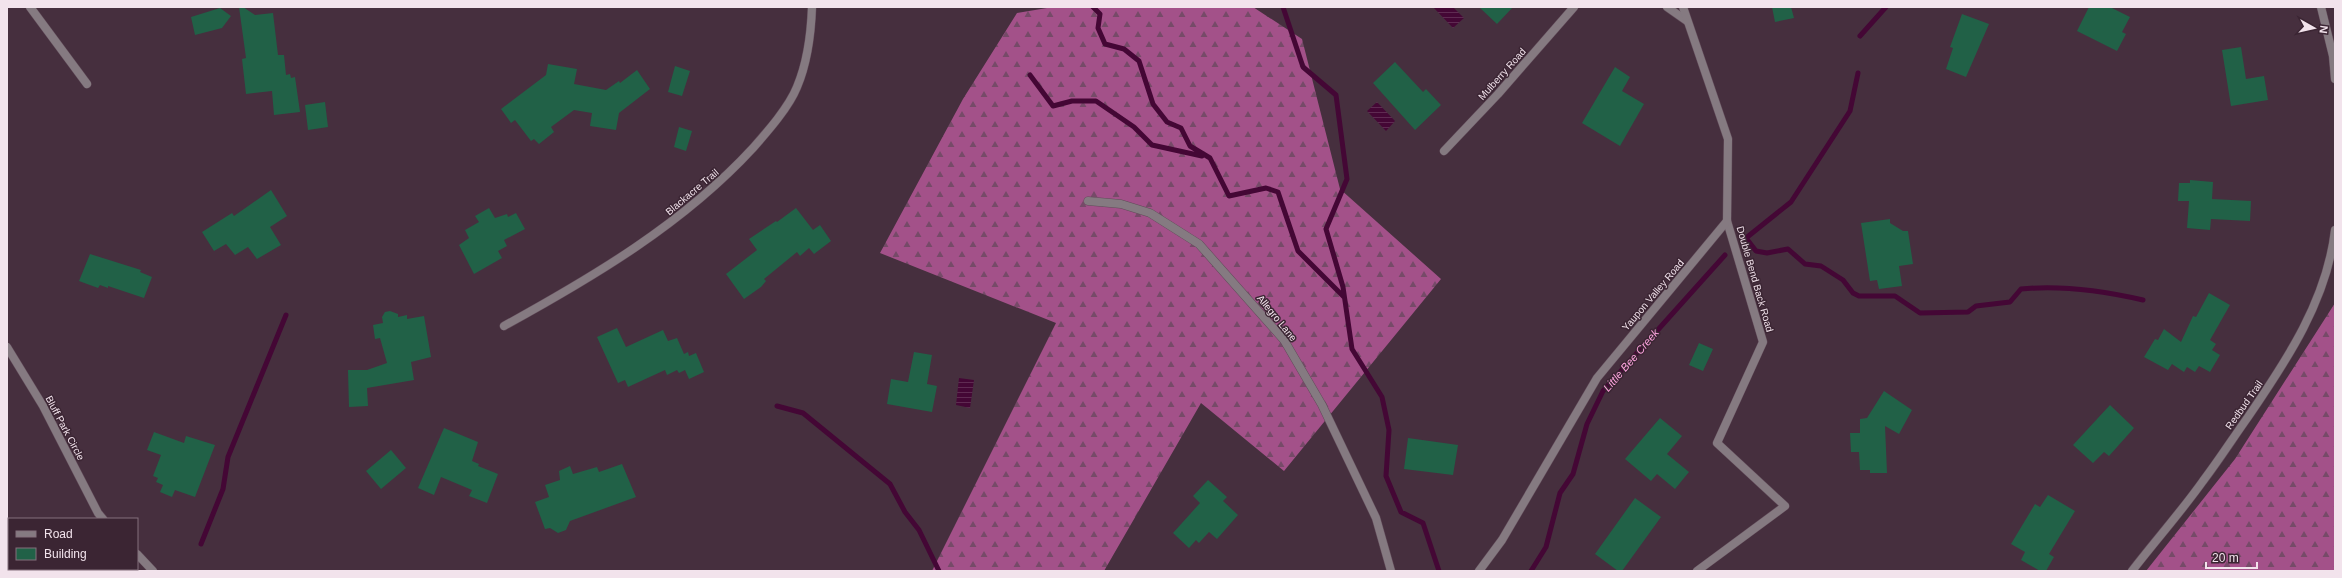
<svg xmlns="http://www.w3.org/2000/svg" width="2342" height="578" viewBox="0 0 2342 578" font-family="Arial,sans-serif">
	<defs>
		<pattern id="forest-firs" width="22" height="20" patternUnits="userSpaceOnUse"><rect width="22" height="20" fill="#a35189"/><path d="M5 1l3.5 6h-7zM16 11l3.5 6h-7z" fill="#764a68"/></pattern>
		<pattern id="water-rules" width="6" height="5" patternUnits="userSpaceOnUse"><rect width="6" height="5" fill="#440735"/><path d="M0 2.5h6" fill="none" stroke="#5f2b52"/></pattern>
	</defs>
	<rect width="100%" height="100%" fill="#462f3e"/>
	<path fill="url(#forest-firs)" d="M1053,7H1253L1302,39L1340,189L1441,279L1284,471L1201,403L1104,571H932L1056,323L880,253L963,99L1017,13Z
		M2335,303V571H2146L2235,459Z"/>
	<path fill="url(#water-rules)" d="M1433,7H1453L1464,18L1453,28Z
		M1377,102L1395,121L1386,131L1367,111Z
		M959,378L974,380L970,408L956,405Z"/>
	<g fill="none" stroke-linecap="round" stroke-linejoin="round">
		<path stroke="#440735" stroke-width="5" d="M1093,7L1100,14L1098,28L1105,44L1124,49L1139,61L1153,104L1167,122L1181,128L1190,146L1210,158L1229,196L1266,188L1278,192L1298,251L1344,297
			M1283,7L1303,67L1336,95L1347,179L1326,229L1343,287L1352,349L1382,397L1389,430L1386,476L1401,512L1423,523L1439,571
			M1860,36L1886,7
			M1858,73L1850,111L1791,202L1746,238L1756,251L1767,253L1788,249L1805,264L1821,266L1843,280L1853,293L1859,296H1895L1920,313L1968,312L1976,306L2010,302L2021,289C2061,285 2104,291 2143,300
			M1030,75L1053,106L1072,101H1096L1134,127L1152,145L1202,156
			M777,406L803,413L890,484L905,512L919,530L939,571
			M201,544L223,489L228,457L286,315
			M7,564L9,569
			M1531,571L1546,547L1560,493L1573,474L1587,424L1603,391L1725,255"/>
	</g>
	<path fill="#216147" d="M239,7H243L255,15L273,13L278,55H284L286,75L290,74L291,78L295,77L300,112L274,115L272,91L246,94L242,59L246,58Z
		M1479,7H1513L1497,24Z
		M1772,7H1791L1794,18L1775,22Z
		M2089,7H2110L2130,17L2122,32L2126,34L2117,51L2077,31Z
		M220,8L231,16L222,28L195,35L191,17Z
		M1962,14L1989,24L1966,77L1946,69L1953,48L1950,47Z
		M2241,47L2246,79L2264,76L2268,100L2231,106L2222,50Z
		M1395,62L1423,92L1426,89L1441,105L1415,130L1373,83Z
		M548,64L577,69L574,84L606,90L619,81L620,83L637,70L650,89L619,113L616,130L590,126L592,113L574,110L551,127L554,132L539,144L534,139L531,141L515,120L511,123L501,109L546,75Z
		M675,66L690,71L682,96L668,92Z
		M1615,67L1630,77L1622,91L1644,104L1620,146L1582,123Z
		M325,102L328,127L308,130L305,105Z
		M679,127L692,131L686,151L674,147Z
		M2190,180L2213,182L2212,199L2251,201L2250,221L2211,219L2210,230L2187,228L2189,201H2178L2179,183H2190Z
		M271,190L287,216L270,227L281,245L257,259L248,247L235,255L226,244L214,251L202,232L232,213L234,216Z
		M489,208L495,218L507,214L508,217L516,213L525,229L504,240L507,246L498,251L502,258L474,274L459,245L469,238L465,230L479,222L475,216Z
		M796,208L813,230L820,225L831,241L814,254L809,248L800,256L797,252L764,279L766,281L761,287L744,299L726,274L757,250L749,239L776,221L777,222Z
		M1890,219V223L1903,231H1908L1913,264L1899,266L1902,286L1879,289L1877,280L1870,281L1861,223Z
		M90,254L141,270L140,272L152,277L144,298L108,286V288L100,285L98,288L79,281Z
		M2209,293L2230,305L2210,340L2216,344L2212,350L2220,355L2210,372L2199,366L2195,372L2187,367L2184,372L2172,364L2168,370L2144,357L2155,339L2158,340L2164,329L2181,342L2193,316L2196,317Z
		M390,311L398,314V317L407,315V319L424,316L431,357L411,362L414,380L367,388L368,406L349,407L348,370H367L387,363L380,338L375,339L373,325L383,323L382,317L385,312Z
		M617,328L626,347L663,330L668,341L677,338L684,354L688,352L689,356L696,353L704,372L689,379L685,370L679,373L677,370L667,375L665,370L628,387L625,380L618,383L597,337Z
		M1699,343L1713,349L1703,371L1689,365Z
		M914,352L932,355L927,384L937,386L932,412L887,404L891,379L908,382Z
		M1884,391L1912,410L1899,434L1885,426L1887,473H1870V470H1860L1859,452H1851L1850,433H1860V419L1867,418Z
		M2110,405L2134,428L2109,456L2104,452L2093,463L2073,445Z
		M1660,418L1682,436L1667,454L1689,472L1675,489L1657,474L1651,481L1625,459Z
		M444,428L478,442L472,461L479,464L478,466L498,474L487,503L469,496L472,490L441,477L434,495L418,488Z
		M154,432L184,443L186,436L215,445L195,497L175,490L172,497L160,492L163,485L156,482L158,478L153,476L161,455L147,450Z
		M1408,438L1458,445L1453,475L1404,469Z
		M391,450L406,468L381,489L366,471Z
		M622,464L636,497L570,521L566,530L558,533L550,528L545,529L535,502L549,497L545,485L560,480L559,471L570,466L573,474L597,467L599,472Z
		M1208,480L1227,497L1223,501L1238,515L1217,539L1209,532L1199,543L1196,540L1189,548L1173,533L1200,503L1193,496Z
		M2048,495L2075,511L2049,554L2054,557L2046,571H2040L2021,560L2025,552L2011,544L2035,504L2040,507Z
		M1635,498L1661,517L1622,571H1618L1595,554Z"/>
	<g fill="none" stroke-linecap="round" stroke-linejoin="round">
		<defs>
			<path id="minor" d="M30,7L87,84
				M1667,7L1687,21
				M1444,151L1498,94L1574,7
				M1088,201L1121,204L1150,213L1199,244L1284,340L1322,405L1376,518L1391,571
				M504,326C593,277 683,224 753,148C768,131 789,107 797,87C808,61 811,35 812,7
				M7,347L43,406L98,513L103,519
				M137,554L153,571
				M1697,571L1785,506L1717,443L1763,342L1727,221"/>
			<path id="tertiary" d="M2321,7L2333,56L2335,79
				M1479,571L1502,540L1597,378L1727,221L1728,139L1683,7
				M2132,571C2155,541 2181,512 2203,481C2219,460 2233,438 2248,417C2287,360 2327,300 2335,230"/>
		</defs>
		<use href="#minor" stroke="#624c5a" stroke-width="9"/>
		<use href="#tertiary" stroke="#624c5a" stroke-width="9"/>
		<use href="#minor" stroke="#857a81" stroke-width="8"/>
		<use href="#tertiary" stroke="#857a81" stroke-width="8"/>
	</g>
	<g text-anchor="middle" dominant-baseline="central" stroke-width="3" stroke-linejoin="round" paint-order="stroke">
		<g font-size="10" fill="#f2e3ec" stroke="#3b2533">
			<text transform="translate(1502 74) rotate(-48)">Mulberry Road</text>
			<text transform="translate(692 192) rotate(-40)">Blackacre Trail</text>
			<text transform="translate(1755 279) rotate(74)">Double Bend Back Road</text>
			<text transform="translate(1653 295) rotate(-50)">Yaupon Valley Road</text>
			<text transform="translate(1277 318) rotate(51)">Allegro Lane</text>
			<text transform="translate(2244 405) rotate(-55)">Redbud Trail</text>
			<text transform="translate(65 428) rotate(62)">Bluff Park Circle</text>
		</g>
		<g font-size="11" font-style="italic" fill="#fea5df" stroke="#3b2533">
			<text transform="translate(1631 360) rotate(-49)">Little Bee Creek</text>
		</g>
	</g>
	<rect width="2342" height="578" fill="none" stroke="#f2e3ec" stroke-width="16"/>
	<rect x="8" y="518" width="130" height="52" fill="#3b2533" stroke="#84717d"/>
	<rect x="16" y="531" width="20" height="6" fill="#857a81" stroke="#84717d"/>
	<text x="44" y="538" font-size="12" fill="#f2e3ec">Road</text>
	<rect x="16" y="548" width="20" height="12" fill="#216147" stroke="#84717d"/>
	<text x="44" y="558" font-size="12" fill="#f2e3ec">Building</text>
	<g transform="translate(2314 28) rotate(98)" stroke="#3b2533" stroke-width="3" paint-order="stroke">
	<path d="M0-3L7 15L0 10L-7 15Z" fill="#f2e3ec"/>
	<text y="-6" font-size="11" font-weight="bold" text-anchor="middle" fill="#f2e3ec">N</text>
	</g>
	<path d="M2206 562v6h51v-6" fill="none" stroke="#f2e3ec" stroke-width="2"/>
	<text x="2212" y="562" font-size="12" fill="#f2e3ec" stroke="#3b2533" stroke-width="3" paint-order="stroke">20 m</text>
</svg>
